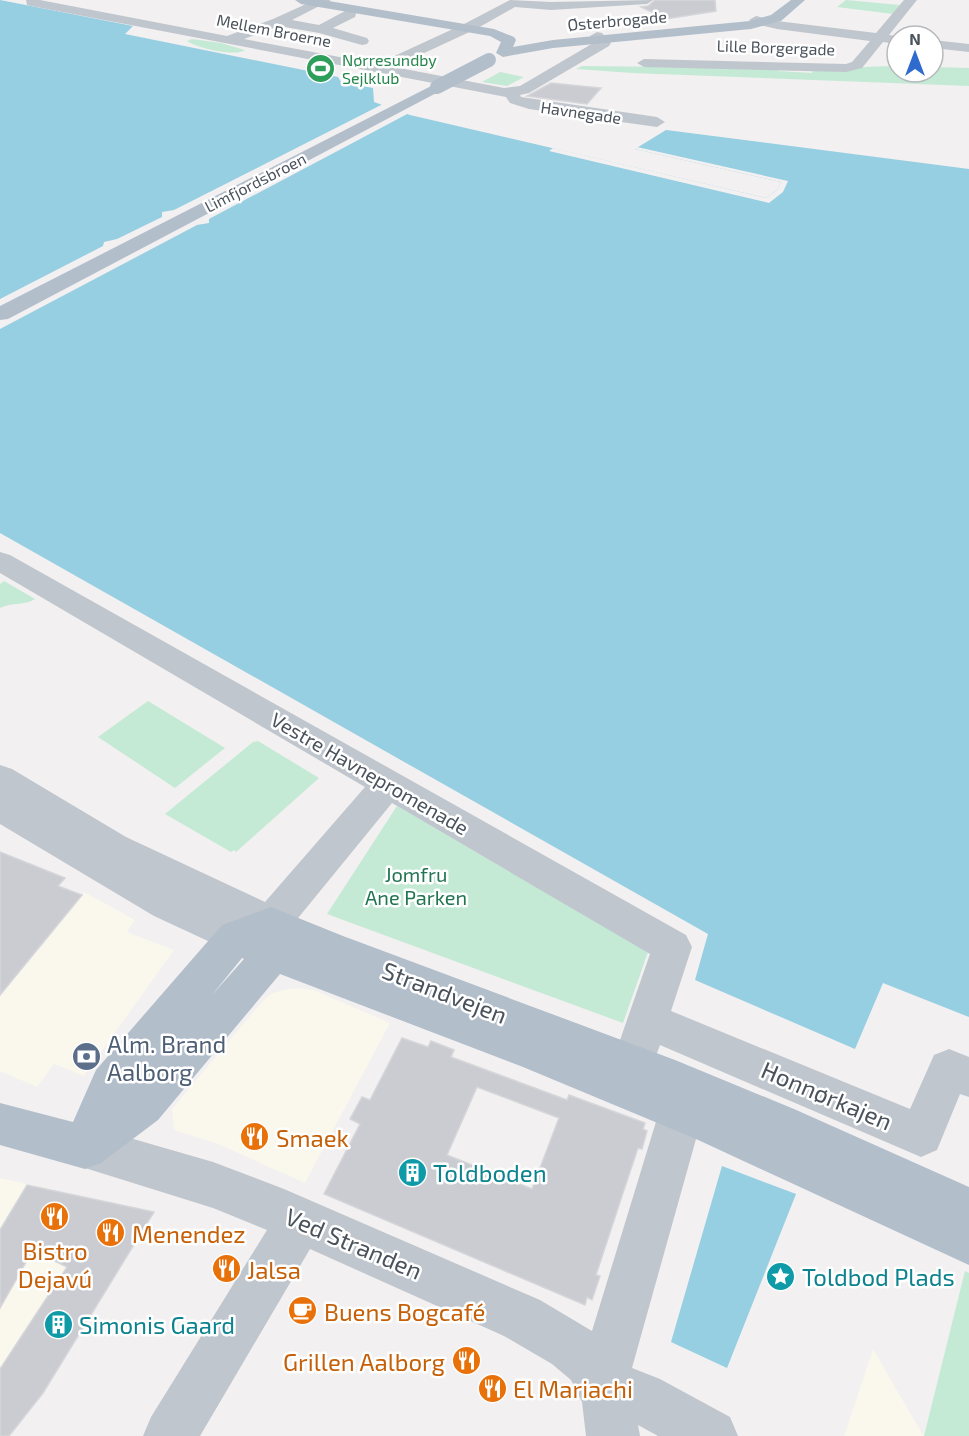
<svg xmlns="http://www.w3.org/2000/svg" width="969" height="1436" viewBox="0 0 969 1436" font-family="'Exo 2',sans-serif">
	<rect width="100%" height="100%" fill="#f2f0f0"/>
	<path fill="#faf7ec" d="M0,852L65,878L59,886L82,895L84,892L135,920L127,932L174,950L84,1076L54,1064L37,1087L0,1071Z
		M299,988L314,990L390,1023L305,1183L218,1144L174,1130L172,1109L259,1005L269,995L282,990Z
		M0,1178L154,1212L43,1393L9,1436H0Z
		M873,1349L923,1435L924,1436H844Z"/>
	<path fill="#c4ead5" d="M846,0L900,5L893,14L837,7Z
		M192,39L221,43L245,50C235,57 197,48 187,41Z
		M582,66L776,68L778,71L812,73L813,69C841,69 869,66 897,66V72H933V67L969,68V86L632,73L576,69Z
		M500,72L524,77L507,86L482,82Z
		M4,581L35,599C24,606 12,602 0,608V584Z
		M148,701L225,748L175,788L98,737Z
		M258,741L319,778L236,852L234,850L231,852L165,814L253,742Z
		M397,806L648,952L623,1023L327,914Z
		M965,1271L969,1273V1436H924Z"/>
	<path fill="#96cee2" d="M0,0L133,26L125,34L338,77L341,82L373,88L374,102L410,115L766,198L777,190L781,182L635,149L666,130L969,169V1017L883,983L855,1049L695,980L708,934L0,533Z
		M722,1166L796,1194L727,1368L671,1342Z"/>
	<path fill="#f2f0f0" d="M385,103L411,112L209,219V223L197,225L0,329V299L103,246L104,242L117,239L162,217V212L174,210Z
		M637,147L788,181L783,192L769,203L549,151L553,148L766,198L777,190L781,182L635,149Z"/>
	<path fill="#cbccd2" stroke="#d5d6da" stroke-width="1.5" fill-rule="evenodd" d="M655,0H715L716,11L666,19L641,7L648,6Z
		M551,83L601,88L587,104L527,96Z
		M0,852L65,878L58,886L82,895L0,995Z
		M402,1038L428,1047L431,1041L454,1050L451,1057L567,1100L569,1095L645,1123L643,1129L647,1131L642,1149L638,1148L622,1196L596,1275L600,1276L592,1300L587,1297L585,1305L324,1194L360,1124L350,1119L362,1097L370,1100ZM477,1087L559,1118L532,1189L447,1155Z
		M27,1185L154,1212L43,1393L9,1436H0V1369L67,1267L33,1250L0,1308V1230Z"/>
	<g fill="none" stroke-linecap="round" stroke-linejoin="round">
		<path fill="#c0c6cd" fill-rule="evenodd" d="M26,0H40L227,36L273,19L315,0H331L292,20L319,25L345,11H355L356,14L355,17L333,28L367,38L369,41L367,44L362,45L319,33L279,26L244,39L377,64L466,23L510,0L551,2L653,0L647,4L551,10L515,7L476,29L394,67L504,88L520,86L595,42L590,36L597,32L602,33L611,43L609,46L529,93L520,95L521,97L657,117L665,122L657,127L529,109L510,103L506,97L31,6L27,5Z
			M904,0H917L889,35L897,36V44L883,42L862,68L846,72L644,67L637,63L644,59L846,64L852,62L870,41L777,29L751,23L749,20L756,16L777,21L876,33Z
			M933,40L969,44V52L933,48Z
			M0,552L10,555L686,935L692,947L671,1011L910,1109L934,1055L949,1049L969,1057V1097L960,1094L937,1150L921,1157L660,1045L648,1077L633,1083L618,1077L612,1063L650,954L392,803L285,934L271,939L253,933L256,937L250,949L236,954L154,916L0,824V765L12,769L126,837L265,902L365,787L0,573Z
			M688,1069L703,1075L710,1089L632,1368L660,1379L730,1417L738,1436H658L638,1425L640,1436H586L582,1402L571,1380L552,1364L504,1336L310,1249L200,1436H143L151,1417L267,1230L213,1208L69,1163L62,1147L69,1131L85,1125L213,1162L284,1189L540,1300L592,1331L666,1089L673,1075Z"/>
		<path fill="#b3becb" fill-rule="evenodd" d="M295,0H323L494,29L514,37L516,40L513,47L553,40L750,21L771,15L791,0H805L781,21L751,29L553,48L503,57L496,53L501,42L490,36L301,4Z
			M437,83L444,87L442,90L8,319L0,320V306Z
			M271,907L343,936L675,1060L794,1109L969,1187V1265L696,1139L523,1067L280,974L158,1120L101,1163L85,1169L0,1145V1103L73,1122L96,1070L222,925ZM242,958L244,959L212,995Z"/>
		<path stroke="#b3becb" stroke-width="14" d="M437,87L489,60"/>
	</g>
	<defs>
		<symbol id="stadium-disc" viewBox="-11 -11 22 22"><circle r="9.5" fill="#2e9e5b" stroke="#fff"/><path d="M0-5a6.5 5 0 1 0 0 10a6.5 5 0 1 0 0-10ZM-3.5-1.8h7v3.6h-7Z" fill="#fff"/></symbol>
		<symbol id="bank-disc" viewBox="-11 -11 22 22"><circle r="9.5" fill="#5c6f8a" stroke="#fff"/><path d="M-6-4H6V4H-6ZM0-2.3a2.3 2.3 0 1 0 0 4.6a2.3 2.3 0 1 0 0-4.6Z" fill="#fff"/></symbol>
		<symbol id="restaurant-disc" viewBox="-11 -11 22 22"><circle r="9.5" fill="#e8710a" stroke="#fff"/><path d="M-5-6h1v4h1v-4h1v4h1v-4h1v5L-1.5 .5V6h-2V.5L-5-1ZM5-6V6H3V1.5H1.5Q1.5-4 5-6Z" fill="#fff"/></symbol>
		<symbol id="building-disc" viewBox="-11 -11 22 22"><circle r="9.5" fill="#0f9aa8" stroke="#fff"/><path d="M-4-6H4V6H1V3H-1V6H-4ZM-2.5-4.3h1.7v1.8h-1.7ZM.8-4.3h1.7v1.8H.8ZM-2.5-1h1.7V.8h-1.7ZM.8-1h1.7V.8H.8Z" fill="#fff"/></symbol>
		<symbol id="sight-disc" viewBox="-11 -11 22 22"><circle r="9.5" fill="#0f9aa8" stroke="#fff"/><path d="M0-6L1.8-2.2L6-1.7L2.9 1.2L3.7 5.4L0 3.3L-3.7 5.4L-2.9 1.2L-6-1.7L-1.8-2.2Z" fill="#fff"/></symbol>
		<symbol id="cafe-disc" viewBox="-11 -11 22 22"><circle r="9.5" fill="#e8710a" stroke="#fff"/><path d="M-5.5-4.5H6V0H3Q3 3.5 0 3.5H-2.5Q-5.5 3.5-5.5 0ZM3-3.2v2h1.7v-2ZM-6 4.5H4V6H-6Z" fill="#fff"/></symbol>
	</defs>
	<g fill-rule="evenodd">
		<use href="#stadium-disc" x="304" y="52" width="33" height="33"/>
		<use href="#bank-disc" x="70" y="1040" width="33" height="33"/>
		<use href="#restaurant-disc" x="238" y="1120" width="33" height="33"/>
		<use href="#building-disc" x="396" y="1156" width="33" height="33"/>
		<use href="#restaurant-disc" x="38" y="1200" width="33" height="33"/>
		<use href="#restaurant-disc" x="94" y="1216" width="33" height="33"/>
		<use href="#restaurant-disc" x="210" y="1252" width="33" height="33"/>
		<use href="#sight-disc" x="764" y="1260" width="33" height="33"/>
		<use href="#cafe-disc" x="286" y="1294" width="33" height="33"/>
		<use href="#building-disc" x="42" y="1308" width="33" height="33"/>
		<use href="#restaurant-disc" x="450" y="1344" width="33" height="33"/>
		<use href="#restaurant-disc" x="476" y="1372" width="33" height="33"/>
	</g>
	<g text-anchor="middle" dominant-baseline="central" stroke-width="5" stroke-linejoin="round" paint-order="stroke">
		<g font-size="16" fill="#4a525b" stroke="#fff">
			<text transform="translate(617 20) rotate(-5)">Østerbrogade</text>
			<text transform="translate(274 30) rotate(11)">Mellem Broerne</text>
			<text transform="translate(776 47) rotate(2)">Lille Borgergade</text>
			<text transform="translate(581 112) rotate(8)">Havnegade</text>
			<text transform="translate(255 182) rotate(-27)">Limfjordsbroen</text>
		</g>
		<g font-size="16" fill="#27864d" stroke="#fff" text-anchor="start">
			<text x="342" y="59">Nørresundby<tspan x="342" dy="18">Sejlklub</tspan></text>
		</g>
		<g font-size="20" fill="#4a525b" stroke="#fff">
			<text transform="translate(370 773) rotate(30)">Vestre Havnepromenade</text>
		</g>
		<g font-size="20" fill="#227551" stroke="#fff">
			<text x="416" y="874">Jomfru<tspan x="416" dy="23">Ane Parken</tspan></text>
		</g>
		<g font-size="24" fill="#4a525b" stroke="#fff">
			<text transform="translate(445 992) rotate(21)">Strandvejen</text>
			<text transform="translate(827 1095) rotate(23)">Honnørkajen</text>
			<text transform="translate(354 1243) rotate(23)">Ved Stranden</text>
		</g>
		<g font-size="24" fill="#4e5e75" stroke="#fff" text-anchor="start">
			<text x="107" y="1043">Alm. Brand<tspan x="107" dy="28">Aalborg</tspan></text>
		</g>
		<g font-size="24" fill="#c56008" stroke="#fff" text-anchor="start">
			<text x="276" y="1137">Smaek</text>
			<text x="132" y="1233">Menendez</text>
			<text x="55" y="1250" text-anchor="middle">Bistro<tspan x="55" dy="28">Dejavú</tspan></text>
			<text x="247" y="1269">Jalsa</text>
			<text x="324" y="1311">Buens Bogcafé</text>
			<text x="445" y="1361" text-anchor="end">Grillen Aalborg</text>
			<text x="513" y="1388">El Mariachi</text>
		</g>
		<g font-size="24" fill="#0d838f" stroke="#fff" text-anchor="start">
			<text x="433" y="1172">Toldboden</text>
			<text x="802" y="1276">Toldbod Plads</text>
			<text x="79" y="1324">Simonis Gaard</text>
		</g>
	</g>
	<g transform="translate(915 54)"><circle r="28" fill="#ffffff" stroke="#b7babd" stroke-width="1.5"/>
	<path d="M0-4.5L10 22L0 15L-10 22Z" fill="#2f6acd"/>
	<text y="-9" font-size="16" font-weight="bold" text-anchor="middle" fill="#4a525b">N</text>
	</g>
</svg>
